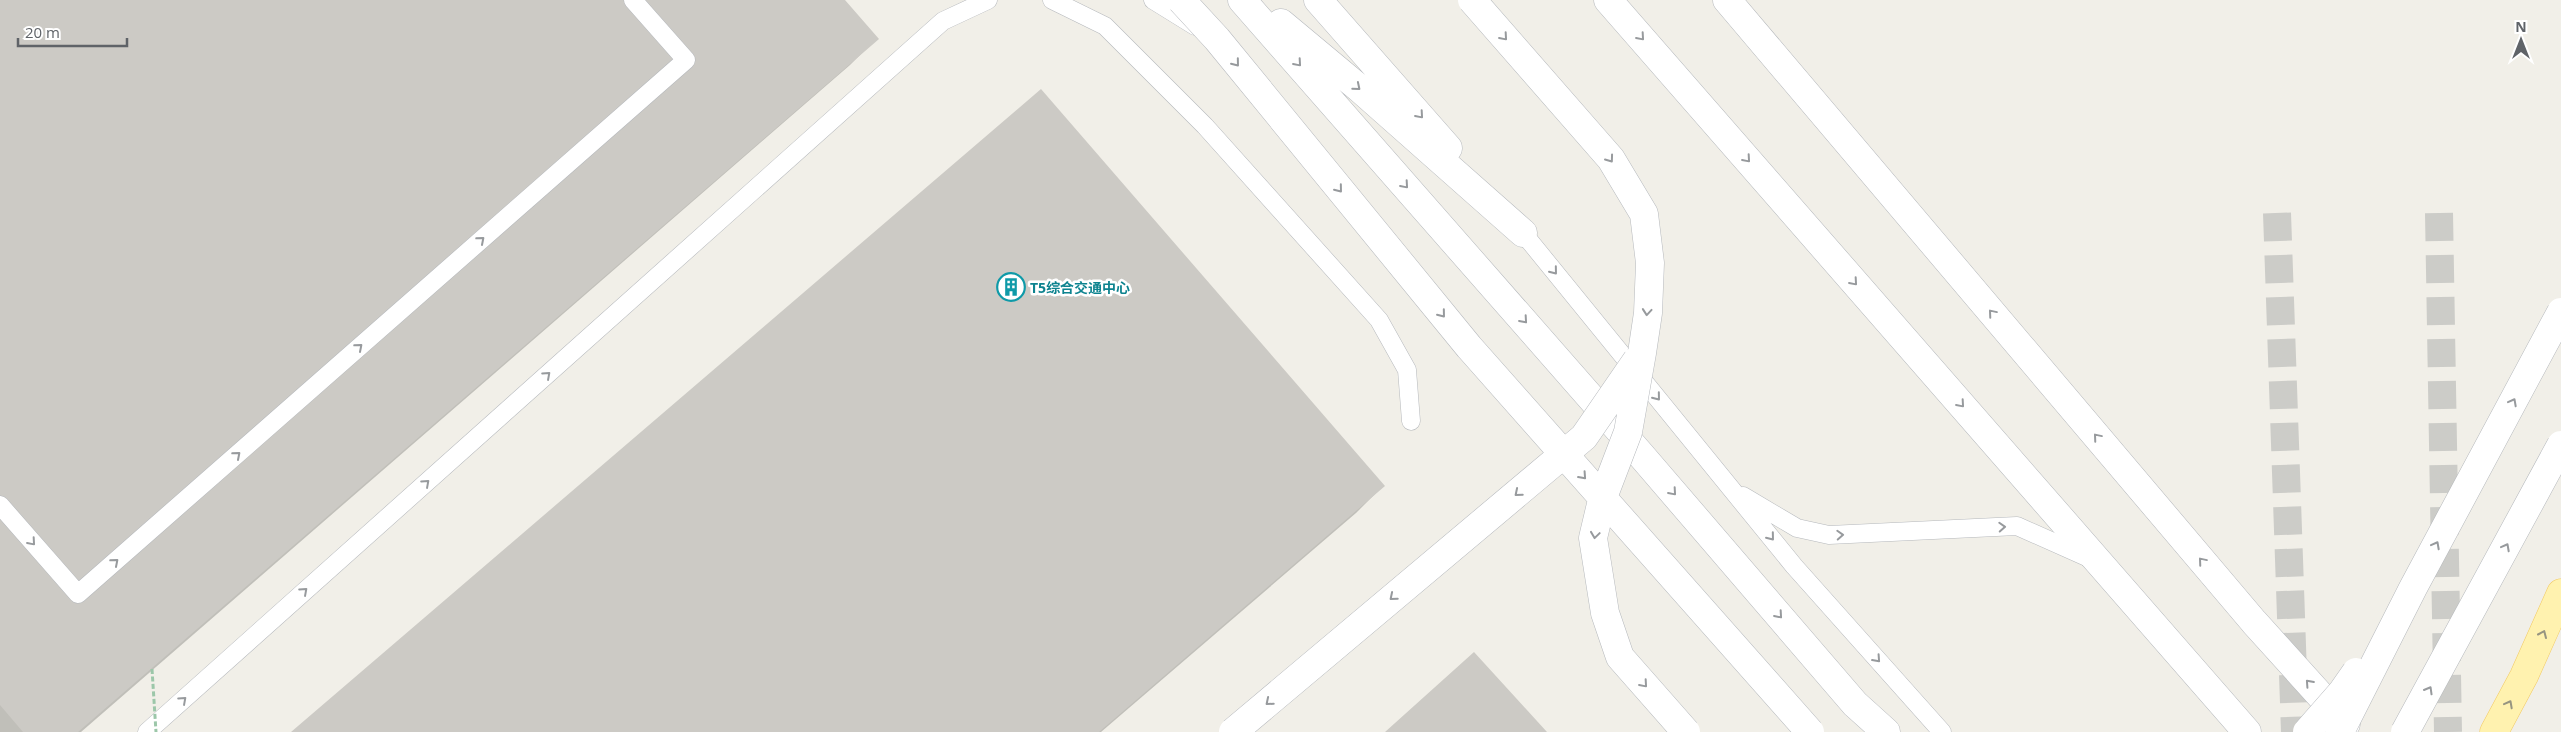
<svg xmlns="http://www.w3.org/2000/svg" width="2561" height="732" viewBox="0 0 2561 732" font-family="'Open Sans','Noto Sans SC',sans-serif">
	<rect width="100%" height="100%" fill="#f1efe8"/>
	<path fill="#0003" d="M0,0H844L877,38L850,65L81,732H0Z
		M1383,486L1356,513L1101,732H293Z"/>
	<path fill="#cccac5" d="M0,0H845L879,39L78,732H23L0,705Z
		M1041,89L1385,486L1099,732H291Z
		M1474,652L1547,732H1385Z"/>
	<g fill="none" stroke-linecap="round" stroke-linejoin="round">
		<path stroke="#ccccc8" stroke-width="28" stroke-dasharray="28 14" stroke-linecap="butt" d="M2277,213L2295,732
			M2439,213L2448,732"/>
		<defs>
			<path id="service" d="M1052,0L1105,26L1205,126L1379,320L1407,370L1411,421
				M1153,0L1195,26
				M1523,233L1794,566L1942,732
				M1743,496L1797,528L1829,535L2017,526L2089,558
				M0,505L78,594L686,60L633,0
				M147,732L943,21L988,0"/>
			<path id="tertiary" d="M1242,0L1641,455L1855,704L1886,732
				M1318,0L1448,148
				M1608,0L2247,732
				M1727,0L2254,622L2346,724
				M1281,23L1359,88L1523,233"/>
			<path id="primary" d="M2494,732L2524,676L2561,593"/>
		</defs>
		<use href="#service" stroke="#b5b8bc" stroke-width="19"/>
		<use href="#tertiary" stroke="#b5b8bc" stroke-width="29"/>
		<use href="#primary" stroke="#f2c960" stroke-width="29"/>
		<use href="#service" stroke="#fff" stroke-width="18"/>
		<use href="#tertiary" stroke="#fff" stroke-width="28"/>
		<use href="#primary" stroke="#fff2af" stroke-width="28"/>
		<defs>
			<path id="tertiary-bridge" d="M1181,0L1217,39L1469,347L1810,732
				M1472,0L1611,159L1644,214L1650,263L1648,313L1642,353L1628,432L1602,500L1593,538L1605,613L1620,657L1686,732
				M1233,732L1584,437L1637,360
				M2307,732L2342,692L2356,672
				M2340,732L2413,588L2561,312
				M2405,732L2561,445"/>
		</defs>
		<use href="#tertiary-bridge" stroke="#b5b8bc" stroke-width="29" stroke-linecap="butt"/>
		<path stroke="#9cc7a9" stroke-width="3" stroke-dasharray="5 2.5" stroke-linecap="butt" d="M152,669L156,732"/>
		<use href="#tertiary-bridge" stroke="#fff" stroke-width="28"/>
	</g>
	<defs><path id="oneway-chevron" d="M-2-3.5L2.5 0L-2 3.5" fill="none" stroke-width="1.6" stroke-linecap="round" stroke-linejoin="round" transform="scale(1.25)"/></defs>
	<g stroke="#979a9d">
		<use href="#oneway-chevron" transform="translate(1504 37) rotate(49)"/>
		<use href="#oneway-chevron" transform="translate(1641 37) rotate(49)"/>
		<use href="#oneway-chevron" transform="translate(1236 63) rotate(51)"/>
		<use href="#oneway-chevron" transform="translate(1298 63) rotate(49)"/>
		<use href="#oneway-chevron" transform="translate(1357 87) rotate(40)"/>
		<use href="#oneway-chevron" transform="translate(1420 115) rotate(49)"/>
		<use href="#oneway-chevron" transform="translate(1610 159) rotate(54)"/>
		<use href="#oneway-chevron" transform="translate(1747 159) rotate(49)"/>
		<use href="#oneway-chevron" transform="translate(1405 185) rotate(49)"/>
		<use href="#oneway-chevron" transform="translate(1339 189) rotate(51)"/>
		<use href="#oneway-chevron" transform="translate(481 240) rotate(-41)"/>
		<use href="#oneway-chevron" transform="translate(1554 271) rotate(51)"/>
		<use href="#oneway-chevron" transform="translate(1854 282) rotate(49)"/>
		<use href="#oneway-chevron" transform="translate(1647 312) rotate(95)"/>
		<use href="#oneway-chevron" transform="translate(1992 313) rotate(-130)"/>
		<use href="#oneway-chevron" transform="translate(1442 314) rotate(51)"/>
		<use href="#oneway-chevron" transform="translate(1524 320) rotate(49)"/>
		<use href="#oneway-chevron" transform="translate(359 347) rotate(-41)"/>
		<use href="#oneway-chevron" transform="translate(547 375) rotate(-42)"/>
		<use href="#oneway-chevron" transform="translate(1657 397) rotate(51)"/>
		<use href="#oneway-chevron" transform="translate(2513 402) rotate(-62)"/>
		<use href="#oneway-chevron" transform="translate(1961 404) rotate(49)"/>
		<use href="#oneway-chevron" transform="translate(2097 437) rotate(-130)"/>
		<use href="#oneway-chevron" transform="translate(237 455) rotate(-41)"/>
		<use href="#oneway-chevron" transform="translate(1583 476) rotate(48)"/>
		<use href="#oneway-chevron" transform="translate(426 483) rotate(-42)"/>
		<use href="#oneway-chevron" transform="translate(1673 492) rotate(49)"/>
		<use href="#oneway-chevron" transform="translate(1518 493) rotate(140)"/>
		<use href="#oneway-chevron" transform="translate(2002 527) rotate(-3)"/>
		<use href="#oneway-chevron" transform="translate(1595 535) rotate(98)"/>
		<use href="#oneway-chevron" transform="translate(1840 535) rotate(-3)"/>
		<use href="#oneway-chevron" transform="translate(1771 537) rotate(51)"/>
		<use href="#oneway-chevron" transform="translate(32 542) rotate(49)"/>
		<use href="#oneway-chevron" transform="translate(2436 545) rotate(-62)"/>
		<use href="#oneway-chevron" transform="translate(2506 547) rotate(-62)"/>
		<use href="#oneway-chevron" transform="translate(2202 561) rotate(-130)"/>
		<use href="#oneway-chevron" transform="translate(115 562) rotate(-41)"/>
		<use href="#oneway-chevron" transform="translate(304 591) rotate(-42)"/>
		<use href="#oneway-chevron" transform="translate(1393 597) rotate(140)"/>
		<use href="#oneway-chevron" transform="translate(1779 615) rotate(49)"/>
		<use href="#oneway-chevron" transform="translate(1877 659) rotate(48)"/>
		<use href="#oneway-chevron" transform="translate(2309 683) rotate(-132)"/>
		<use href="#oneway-chevron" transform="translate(1644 684) rotate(49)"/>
		<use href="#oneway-chevron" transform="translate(2429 690) rotate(-60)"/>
		<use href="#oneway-chevron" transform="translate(183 700) rotate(-42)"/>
		<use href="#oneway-chevron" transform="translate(1269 702) rotate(140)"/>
	</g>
	<g stroke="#979581">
		<use href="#oneway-chevron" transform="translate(2543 634) rotate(-66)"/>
		<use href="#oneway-chevron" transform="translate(2509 704) rotate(-62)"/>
	</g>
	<defs>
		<symbol id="building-ring" viewBox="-11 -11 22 22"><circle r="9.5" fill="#fff" stroke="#0f9aa8" stroke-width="1.5"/><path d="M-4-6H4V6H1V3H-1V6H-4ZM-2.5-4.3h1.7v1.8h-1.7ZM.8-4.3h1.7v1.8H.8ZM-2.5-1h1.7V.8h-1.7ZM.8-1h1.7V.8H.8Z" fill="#0f9aa8"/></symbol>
	</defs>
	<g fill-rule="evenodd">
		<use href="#building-ring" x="995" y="271" width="32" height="32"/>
	</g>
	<g text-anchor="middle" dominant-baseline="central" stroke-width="5" stroke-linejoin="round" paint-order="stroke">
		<g font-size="14" font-weight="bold" fill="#0d838f" stroke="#fff" text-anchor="start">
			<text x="1030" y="287">T5综合交通中心</text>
		</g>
	</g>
	<g transform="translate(2521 40)" stroke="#ffffff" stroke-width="4" paint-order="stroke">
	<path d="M0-4L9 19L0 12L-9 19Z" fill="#5f6368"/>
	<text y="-8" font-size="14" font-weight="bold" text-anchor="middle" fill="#5f6368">N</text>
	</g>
	<path d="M18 38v8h109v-8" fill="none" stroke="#5f6368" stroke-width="2.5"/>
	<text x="25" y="38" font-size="15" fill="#5f6368" stroke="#ffffff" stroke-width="4" paint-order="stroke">20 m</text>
</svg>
